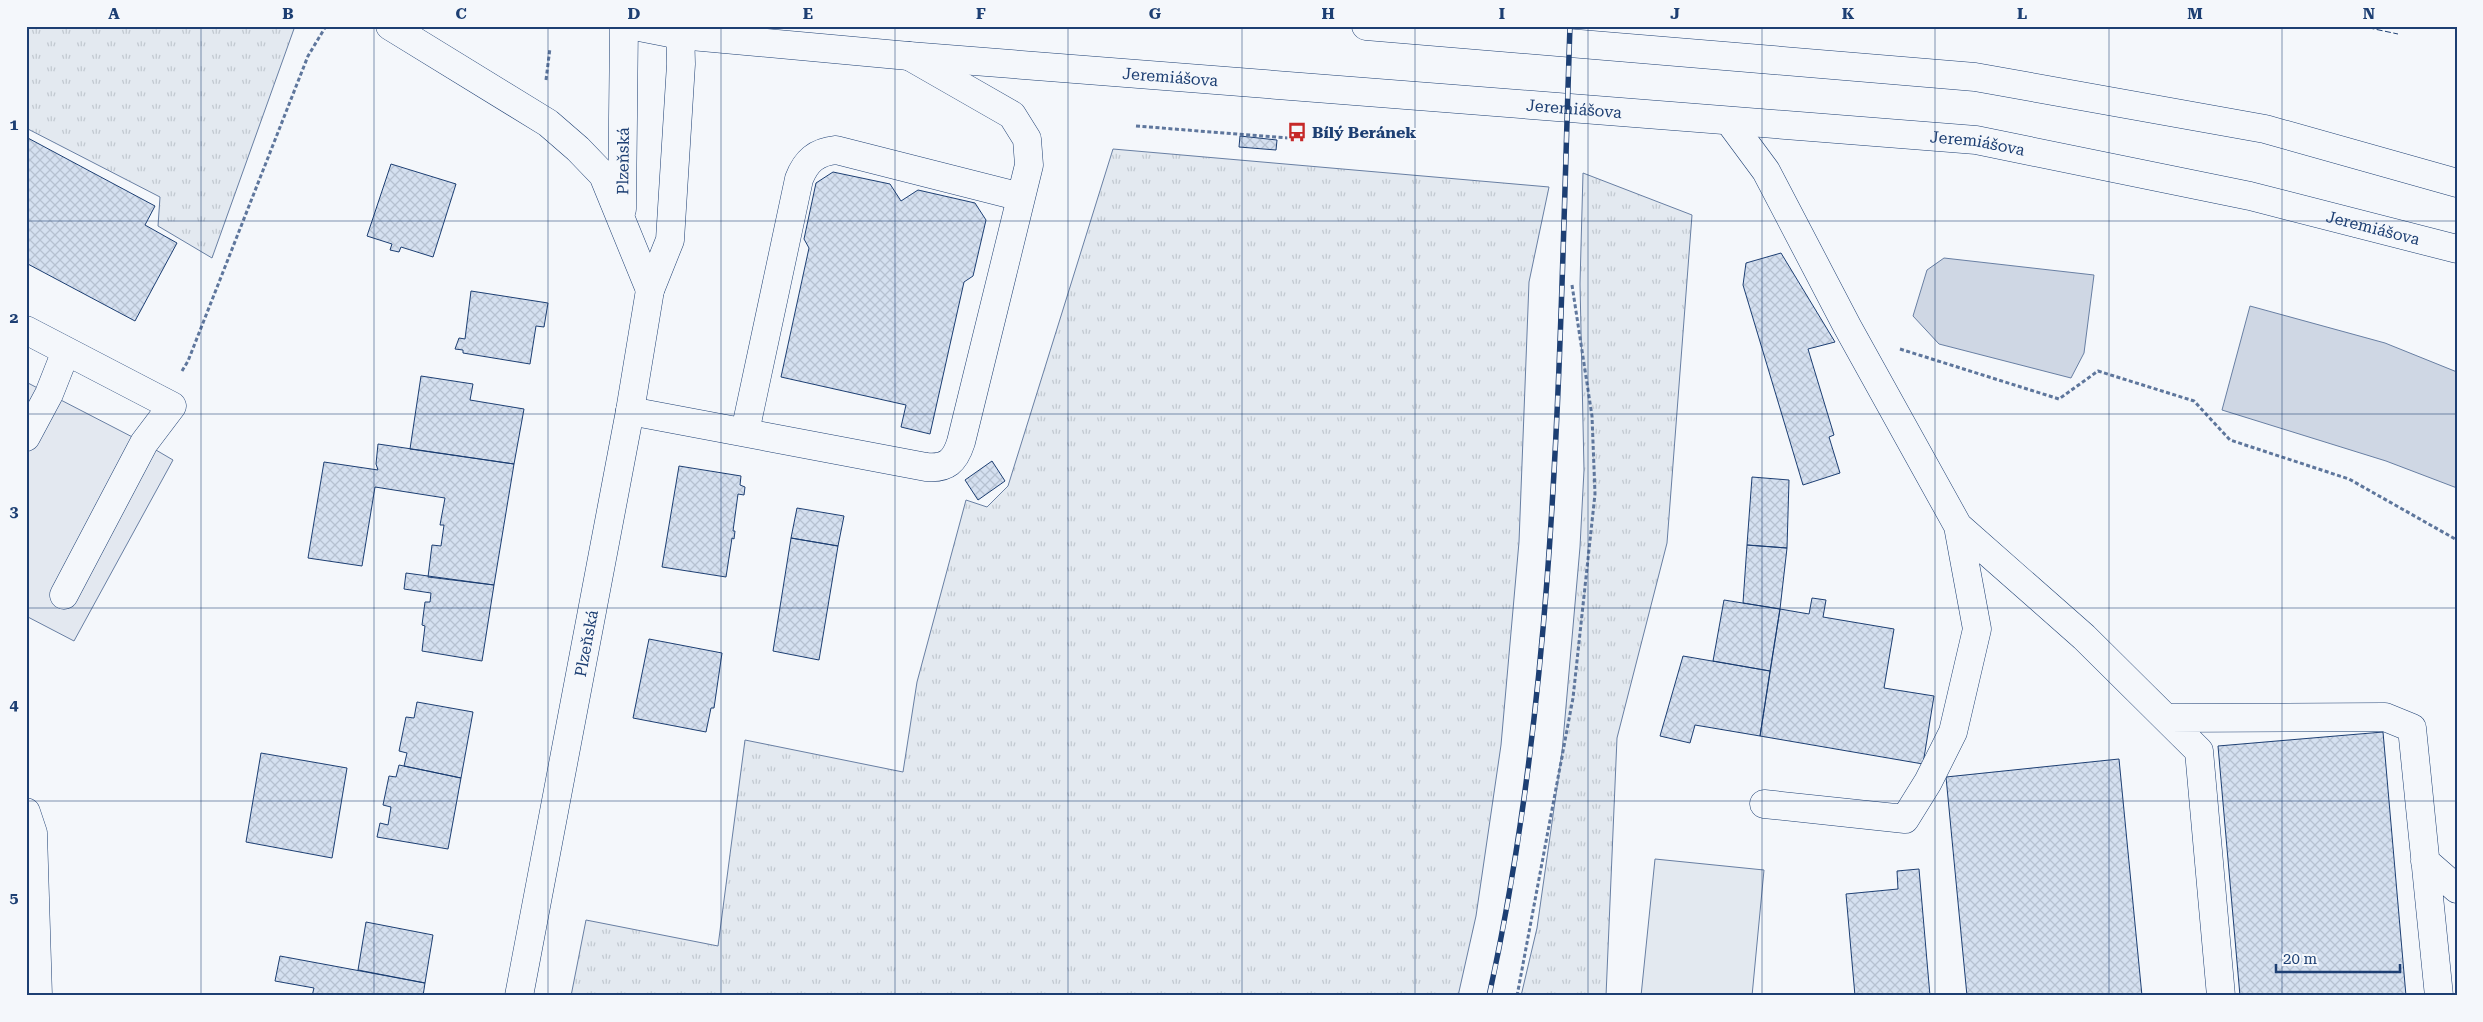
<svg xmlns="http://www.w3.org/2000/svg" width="2483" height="1022" viewBox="0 0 2483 1022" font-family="'Roboto Serif',serif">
	<defs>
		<pattern id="grass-tufts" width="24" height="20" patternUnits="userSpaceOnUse" patternTransform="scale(1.25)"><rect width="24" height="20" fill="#e3e9f0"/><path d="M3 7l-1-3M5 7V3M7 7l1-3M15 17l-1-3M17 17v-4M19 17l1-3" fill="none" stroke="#c2c9d1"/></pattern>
		<pattern id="building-cross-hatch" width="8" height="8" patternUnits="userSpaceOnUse" patternTransform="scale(1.25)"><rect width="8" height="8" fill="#d5e0f0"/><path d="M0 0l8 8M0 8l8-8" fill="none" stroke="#b6c1d1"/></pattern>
	</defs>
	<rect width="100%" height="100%" fill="#f4f7fb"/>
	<path fill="url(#grass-tufts)" stroke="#687fa3" d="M26,26H295L212,258L158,226L160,197L26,128Z
		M1113,149L1549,187L1529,282L1519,542L1501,745L1476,916L1458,996H571L586,920L718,946L745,740L903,772L917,682L966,500L987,507L1008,486Z
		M1583,173L1692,215L1667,543L1617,738L1606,996H1521L1537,928L1562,752L1580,547L1584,470L1580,284Z"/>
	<path fill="#e3e9f0" stroke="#687fa3" d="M1655,859L1764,870L1752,996H1641Z"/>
	<path fill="#e3e8f0" stroke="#687fa3" d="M26,382L144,443L173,460L74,641L26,616Z"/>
	<path fill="#cfd7e4" stroke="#687fa3" d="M1944,258L2094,275L2084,353L2071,378L1939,344L1913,316L1927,270Z
		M2250,306L2385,343L2457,372V488L2386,461L2222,410Z"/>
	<path fill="url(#building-cross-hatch)" stroke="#1d3f73" d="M1240,136L1277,140L1276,150L1239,147Z
		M26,137L155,206L145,225L177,243L135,321L26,263Z
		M391,164L456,184L433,257L401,247L399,252L390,250L392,244L367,236Z
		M833,172L890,184L901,201L918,190L975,203L986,220L973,276L964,282L930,434L901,427L906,405L781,377L809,248L804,239L816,183Z
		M1781,253L1835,342L1808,349L1834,435L1829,437L1840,473L1803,485L1743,285L1746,263Z
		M471,291L548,303L544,327L536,326L530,364L463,353V350L455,349L459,338L465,339Z
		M421,376L473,384L470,400L524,409L514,464L410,449Z
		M378,444L514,464L494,585L428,577L432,545L441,546L444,525H440L445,498L375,487L362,566L308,558L324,462L378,470L376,464Z
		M992,461L1005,481L978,500L965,480Z
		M679,466L741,476L740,485L745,487L744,495L738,494L733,531H735L734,539L732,538L726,577L662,567Z
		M1752,477L1789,480L1787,548L1747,545Z
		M797,508L844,516L838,546L791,538Z
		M791,538L838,546L819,660L773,651Z
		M1747,545L1787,548L1780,609L1743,603Z
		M406,573L494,585L482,661L422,651L425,626L422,625L425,602H430L431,593L404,589Z
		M1812,598L1826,600L1823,617L1894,629L1884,688L1934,696L1923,764L1760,736L1780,609L1809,614Z
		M1724,600L1780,609L1770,671L1713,661Z
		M649,639L722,653L714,708H711L706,732L633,718Z
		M1683,656L1770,671L1760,736L1695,725L1690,743L1660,736Z
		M417,702L473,712L461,778L404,766L407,753L399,751L406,717L414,718Z
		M2383,732L2406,996H2240L2218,746Z
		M261,753L347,768L332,858L246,842Z
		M2119,759L2142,996H1967L1946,777Z
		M399,765L461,778L448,849L377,837L380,823L388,825L391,807L383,805L389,776L396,777Z
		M1919,869L1930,996H1855L1846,894L1898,889L1897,871Z
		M366,922L433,935L425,983L358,970Z
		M280,956L425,983L423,996H312L314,988L275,981Z"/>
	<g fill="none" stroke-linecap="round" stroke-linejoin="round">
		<defs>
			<path id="minor" d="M1729,121L1766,171L1847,326L1958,526L2084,637L2199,751L2221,996
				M26,330L172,406L144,443L64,595
				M630,411L926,467C947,469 955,461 961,442L1029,165L1027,139L1012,115L909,56
				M745,432L799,179C806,161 816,152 836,150L1021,197
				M26,437L49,394L66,351
				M2166,718L2385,717L2412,728L2439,996
				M1764,804L1905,819L1928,782L1953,732L1977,629L1958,526
				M26,812L33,833L38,996
				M2425,861L2457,889"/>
			<g id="major">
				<path d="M390,26L548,123L578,149L603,175L650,290"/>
				<path id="s1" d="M634,26L680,35L909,56L1976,140L2250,196L2457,249"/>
				<path d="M1366,26L1975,77L2265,129L2457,183"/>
				<path id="s2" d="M622,209L624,26"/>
				<path id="s3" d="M519,996L630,411L650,290L670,240L681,64L680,26"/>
			</g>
		</defs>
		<use href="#minor" stroke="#1d3f73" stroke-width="29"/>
		<use href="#major" stroke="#1d3f73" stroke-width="29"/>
		<path stroke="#5e769c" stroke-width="3" stroke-dasharray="4 2.5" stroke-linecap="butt" d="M546,80L550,48
			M1136,126L1300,139
			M1900,349L2059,399L2098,371L2194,401L2230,440L2349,479L2457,540
			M182,371L188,361L308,56L326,26
			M1517,996L1573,698L1595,494L1592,416L1572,285"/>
		<use href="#minor" stroke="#f4f7fb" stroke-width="28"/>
		<use href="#major" stroke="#f4f7fb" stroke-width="28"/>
		<defs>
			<path id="rail" d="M1489,996C1559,679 1559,349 1570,26"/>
		</defs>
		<use href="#rail" stroke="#1d3f73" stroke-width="5.5"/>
		<use href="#rail" stroke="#f4f7fb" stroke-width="4" stroke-dasharray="11" stroke-linecap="butt"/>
		<path stroke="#1d3f73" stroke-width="1" stroke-dasharray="6 2.5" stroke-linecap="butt" d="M2360,26L2398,34"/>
	</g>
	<path fill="none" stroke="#1d3f73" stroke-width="1" stroke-opacity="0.55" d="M201,26V996M374,26V996M548,26V996M721,26V996M895,26V996M1068,26V996M1242,26V996M1415,26V996M1588,26V996M1762,26V996M1935,26V996M2109,26V996M2282,26V996M26,221H2457M26,414H2457M26,608H2457M26,801H2457"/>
	<defs>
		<symbol id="bus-bare" viewBox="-9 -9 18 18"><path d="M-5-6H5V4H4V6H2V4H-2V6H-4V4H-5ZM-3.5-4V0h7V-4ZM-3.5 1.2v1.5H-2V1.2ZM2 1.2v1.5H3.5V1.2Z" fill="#c62828" stroke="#f4f7fb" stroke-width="2.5" paint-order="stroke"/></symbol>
	</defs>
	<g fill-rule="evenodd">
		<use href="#bus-bare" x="1283" y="118" width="28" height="28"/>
	</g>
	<g text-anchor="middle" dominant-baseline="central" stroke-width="4" stroke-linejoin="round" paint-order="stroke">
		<g font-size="16" fill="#1d3f73" stroke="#f4f7fb">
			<text stroke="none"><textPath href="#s1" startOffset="539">Jeremiášova</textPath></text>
			<text stroke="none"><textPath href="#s1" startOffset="944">Jeremiášova</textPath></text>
			<text stroke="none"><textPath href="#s1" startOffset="1349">Jeremiášova</textPath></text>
			<text stroke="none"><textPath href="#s2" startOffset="48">Plzeňská</textPath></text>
			<text stroke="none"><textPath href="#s1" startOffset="1754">Jeremiášova</textPath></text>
			<text stroke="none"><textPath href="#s3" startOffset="359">Plzeňská</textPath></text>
		</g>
		<g font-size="16" font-weight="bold" fill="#1d3f73" stroke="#f4f7fb" text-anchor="start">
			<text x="1312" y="132">Bílý Beránek</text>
		</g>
	</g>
	<rect width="2483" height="1022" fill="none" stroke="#f4f7fb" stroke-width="55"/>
	<path d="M2276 964v8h124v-8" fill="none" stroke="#1d3f73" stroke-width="2.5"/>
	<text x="2283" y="964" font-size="15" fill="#1d3f73" stroke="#f4f7fb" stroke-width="4" paint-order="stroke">20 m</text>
	<rect x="28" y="28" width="2428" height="966" fill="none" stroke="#1d3f73" stroke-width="2"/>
	<g font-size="16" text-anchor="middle" font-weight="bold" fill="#1d3f73">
		<text x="114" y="19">A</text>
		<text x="288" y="19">B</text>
		<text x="461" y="19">C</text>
		<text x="634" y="19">D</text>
		<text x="808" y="19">E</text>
		<text x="981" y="19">F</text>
		<text x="1155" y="19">G</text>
		<text x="1328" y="19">H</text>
		<text x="1502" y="19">I</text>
		<text x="1675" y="19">J</text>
		<text x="1848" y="19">K</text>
		<text x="2022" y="19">L</text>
		<text x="2195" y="19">M</text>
		<text x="2369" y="19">N</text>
		<text x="14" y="130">1</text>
		<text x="14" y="323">2</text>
		<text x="14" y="517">3</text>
		<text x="14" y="710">4</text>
		<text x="14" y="903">5</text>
	</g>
</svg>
